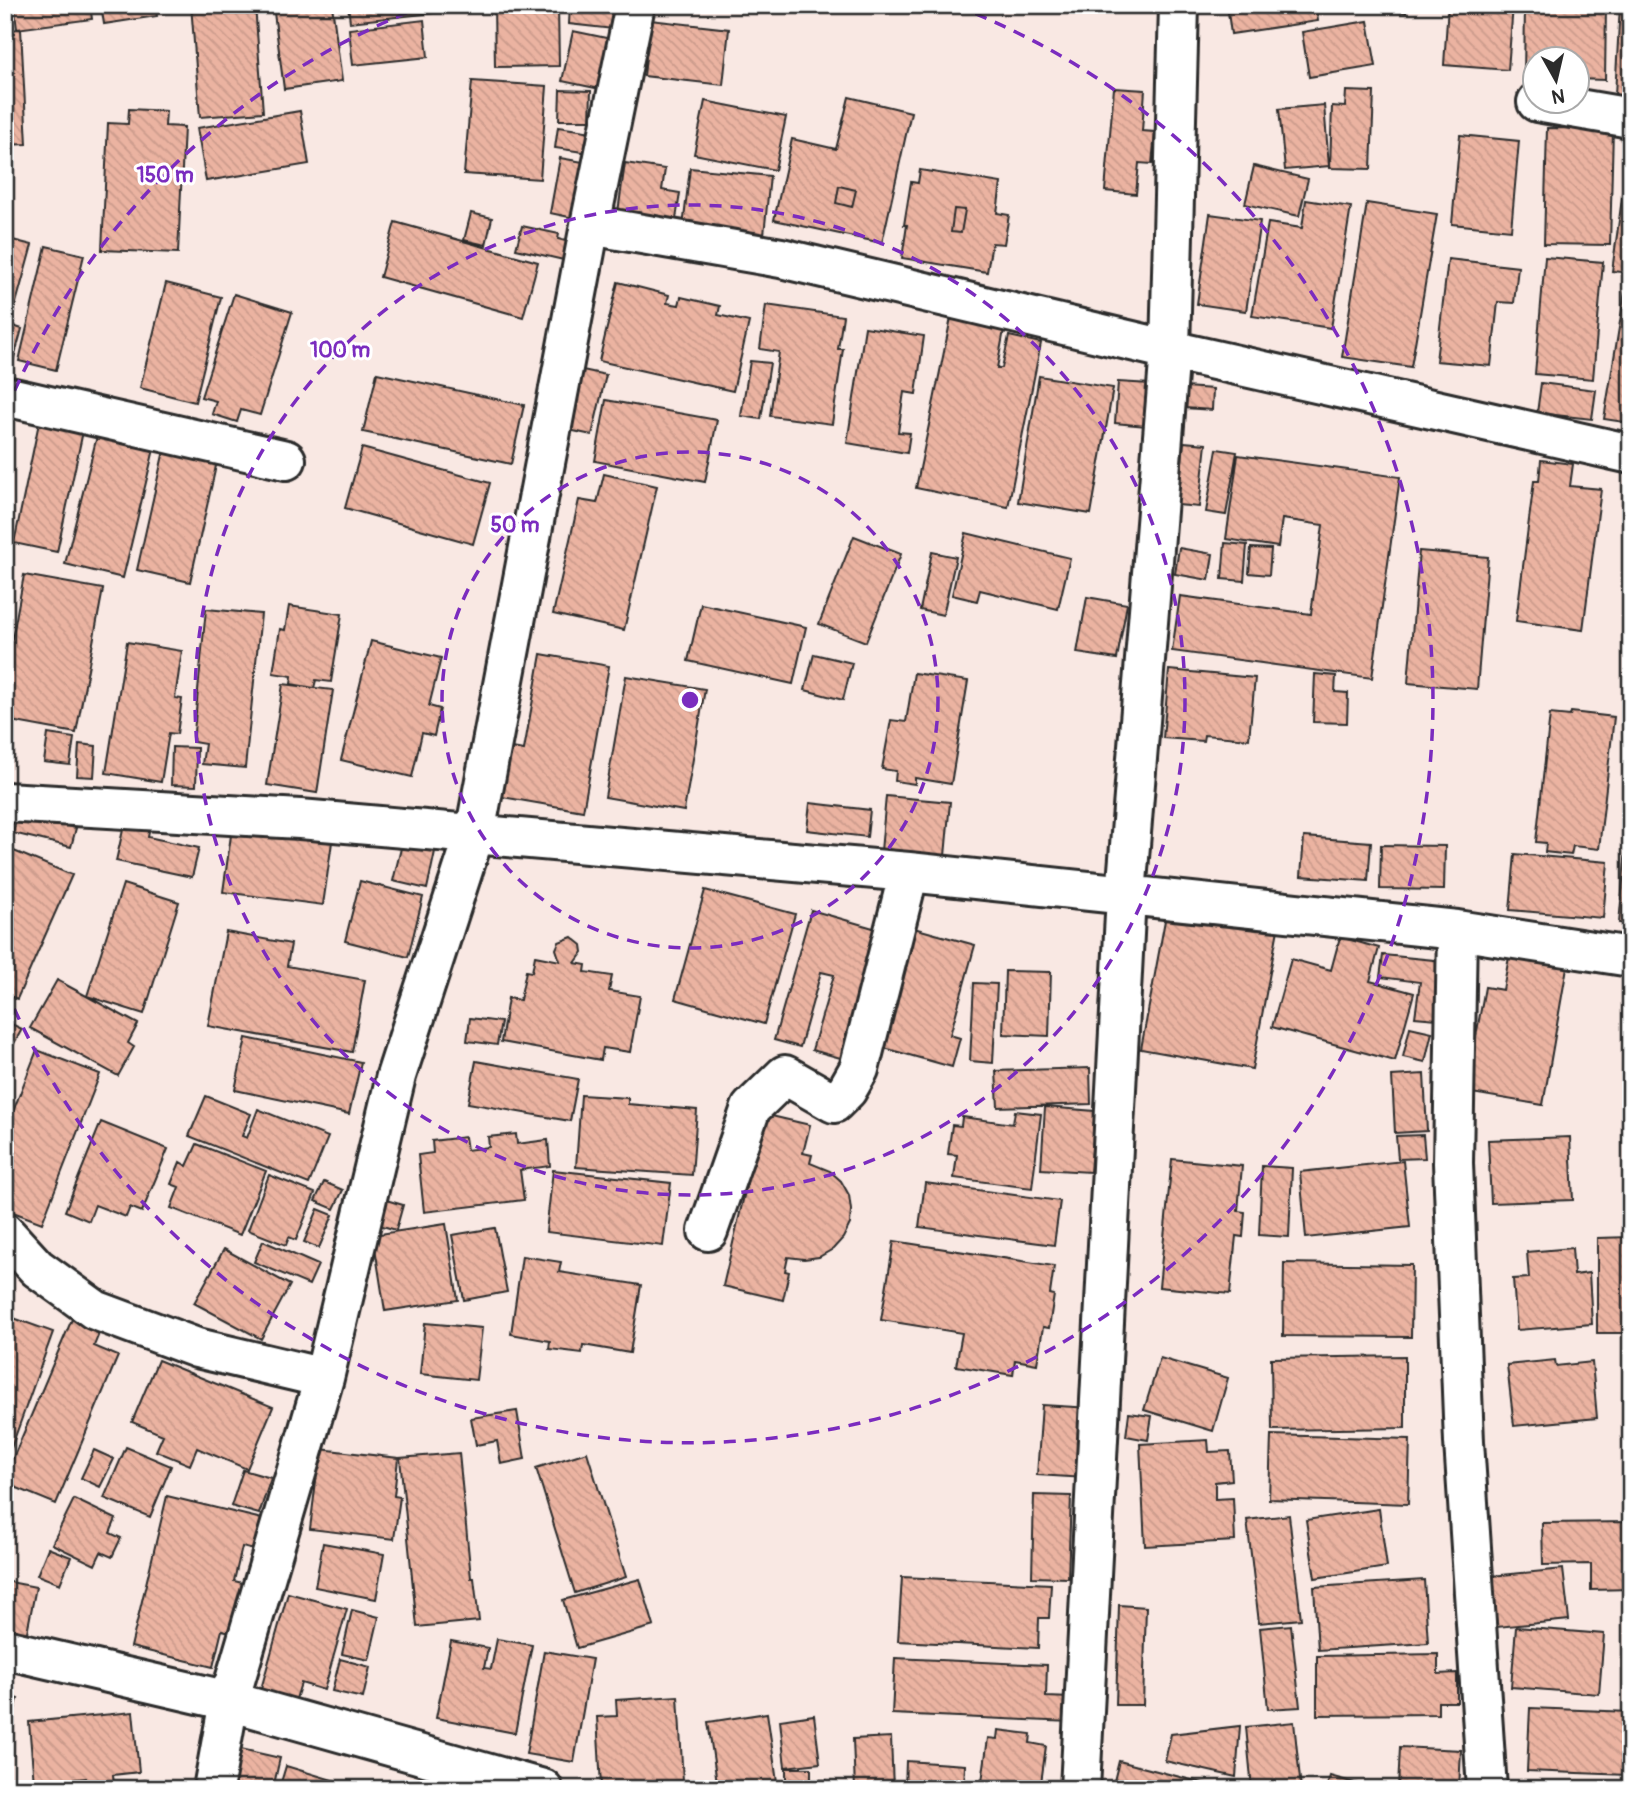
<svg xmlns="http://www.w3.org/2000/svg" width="1636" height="1794" viewBox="0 0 1636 1794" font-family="Pangolin,sans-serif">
	<defs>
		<pattern id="building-back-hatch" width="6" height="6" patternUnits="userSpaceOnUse" patternTransform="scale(1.75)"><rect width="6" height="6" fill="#ebb3a1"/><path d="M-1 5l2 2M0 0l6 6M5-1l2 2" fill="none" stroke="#ca9a8b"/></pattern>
	</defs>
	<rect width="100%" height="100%" fill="#f9e8e3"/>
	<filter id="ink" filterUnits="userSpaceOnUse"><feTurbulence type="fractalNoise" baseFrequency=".0143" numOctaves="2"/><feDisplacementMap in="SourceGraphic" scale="14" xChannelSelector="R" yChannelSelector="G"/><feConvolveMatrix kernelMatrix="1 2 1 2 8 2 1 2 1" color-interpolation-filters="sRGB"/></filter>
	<g filter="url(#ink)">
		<path fill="url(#building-back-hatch)" stroke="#2b2b2b" stroke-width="2" fill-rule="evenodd" d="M14,5H90L92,19L17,29Z
			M101,5H155L157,16L104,24Z
			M191,5H255L263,112L200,117Z
			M273,5H332L342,81L284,89Z
			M348,5H461V10L350,22Z
			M494,5H558L559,66L495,67Z
			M570,5H615L613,29L569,24Z
			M1227,5H1316L1318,21L1231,34Z
			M1336,5H1407L1406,13Z
			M1448,5H1513L1508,70L1444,65Z
			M1525,5H1606L1605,80L1576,79V60H1534V78H1524Z
			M1620,5H1631V96L1615,95Z
			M424,20L428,57L353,65L349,29Z
			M650,20L729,29L723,85L644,76Z
			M1368,21L1376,66L1309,77L1302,32Z
			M21,29L27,144L5,145V30Z
			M573,31L616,40L605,90L562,81Z
			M472,81L547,86L540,179L464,174Z
			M1114,88L1145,90L1142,131L1155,132L1152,164L1139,163L1136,194L1105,191Z
			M560,90L591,91L590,120H559Z
			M1346,91L1374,92L1371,169L1330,168L1332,106L1345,107Z
			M849,97L911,112L882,243L774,220L792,139L836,149ZM839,186L856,190L852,207L836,203Z
			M705,101L786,117L775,170L694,154Z
			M1324,105L1329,166L1285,170L1279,109Z
			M129,109L166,111L165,126L184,127L178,253L102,250L108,123L128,124Z
			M300,111L309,164L206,181L197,128Z
			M558,127L600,133L597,154L555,148Z
			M1547,128L1613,129L1610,245L1544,244Z
			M1460,135L1519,141L1511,230L1452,224Z
			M560,158L589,163L579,219L550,213Z
			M625,163L665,169L662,190L680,193L676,219L618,212Z
			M1254,166L1308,179L1299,216L1245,204Z
			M690,168L770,176L764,235L683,227Z
			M920,170L1001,183L997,213L1009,215L1004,244L992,243L987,272L902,258L907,225H904L911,182L918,183ZM954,209L965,210L961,233L951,232Z
			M1625,177L1631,178V273L1612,271Z
			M839,186L856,190L852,207L836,203Z
			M1306,200L1351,207L1331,328L1252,316L1268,223L1302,228Z
			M1367,203L1437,214L1411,367L1342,357Z
			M954,209L965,210L961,233L951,232Z
			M471,213L492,218L486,245L464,240Z
			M1210,214L1260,221L1246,311L1197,304Z
			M395,222L538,262L523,317L380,277Z
			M522,226L559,234L558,239L573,243L568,261L516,249Z
			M5,238L32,245L10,325L22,329L10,372L5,371Z
			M46,246L84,255L56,370L19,361Z
			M1545,257L1603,262L1593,379L1535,374Z
			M1448,259L1518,267L1514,303L1498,302L1491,366L1436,361Z
			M1627,279L1631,280V423L1604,419Z
			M618,282L669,295L667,303L679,305L681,297L720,306L718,315L749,322L733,391L599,361Z
			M166,283L221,297L195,402L140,388Z
			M234,294L292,312L260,415L241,410L237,422L212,414L216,401L201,397Z
			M766,305L843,316L838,349H843L832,424L770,416L779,352L760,349Z
			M953,308L1006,319L997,368H1002L1009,336L1041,343L1008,507L916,488Z
			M865,327L924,336L916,394L904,392L898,432L910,433L907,453L847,443Z
			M750,361L770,363L761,419L741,416Z
			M578,369L606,375L592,435L564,429Z
			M377,373L524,405L511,464L363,432Z
			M1039,376L1113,388L1091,514L1018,502Z
			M1118,382L1150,384L1146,426L1115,423Z
			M1541,383L1596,390L1592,419L1537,413Z
			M1185,387L1213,389L1212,410L1185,408Z
			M606,400L717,420L705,482L595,461Z
			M41,413L85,422L57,552L14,543Z
			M97,436L154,449L123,578L65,564Z
			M1184,442L1206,444L1199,507L1178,505Z
			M165,446L218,457L190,582L137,570Z
			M362,448L490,483L473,544L345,508Z
			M1217,449L1237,452L1226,515L1206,512Z
			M1238,455L1400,477L1372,678L1172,651L1180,596L1311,614L1323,525L1282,519L1278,547L1226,539Z
			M1541,460L1573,464L1570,486L1601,489L1583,630L1516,621L1534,481H1539Z
			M604,474L657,486L624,630L553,614L579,500L597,503Z
			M966,533L1070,558L1058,609L980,590L977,601L952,595Z
			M854,536L901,554L866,642L819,624Z
			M1225,543L1247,545L1244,581L1222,579Z
			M1179,548L1213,554L1209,580L1175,574Z
			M1251,548L1271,549L1269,575L1249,573Z
			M1419,551L1488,557L1477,689L1408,683Z
			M932,552L956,557L943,615L920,610Z
			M24,575L103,589L76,733L5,720V678Z
			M1087,597L1127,604L1117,659L1077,653Z
			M701,604L806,627L793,684L688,661Z
			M289,606L342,614L331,682L316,680L314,688L291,684L292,676L273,673L280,629L285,630Z
			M206,609L261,614L245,768L202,764L205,744L193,742Z
			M371,641L441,658L429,706L440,709L434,736L422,733L412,777L341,760Z
			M127,642L182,651L175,698L182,699L177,734L169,733L161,782L106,773Z
			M541,654L609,666L583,811L502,797L511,748L524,750Z
			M814,654L852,663L843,700L805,690Z
			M1169,670L1255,678L1249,739L1204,735L1203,741L1163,738Z
			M914,673L968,681L951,784L915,778V784L895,781L896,771L882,769L891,720L906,722Z
			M1315,674L1336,676L1335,692L1348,693L1347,723L1313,722Z
			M626,676L705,689L684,811L605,797Z
			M283,684L333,690L317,793L267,785Z
			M1571,712L1614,717L1599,849L1573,846L1571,855L1545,852L1546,843L1536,842L1550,714L1570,716Z
			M48,734L74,738L70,765L44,762Z
			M79,744L96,746L94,777L77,776Z
			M172,747L197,748L196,786L171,785Z
			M886,796L950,802L945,856L881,851Z
			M810,803L870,810L867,837L807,830Z
			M17,815L76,828L71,847L13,833Z
			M125,821L150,827L148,837L199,848L192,877L116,861Z
			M233,821L333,835L323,905L223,892Z
			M1628,828L1631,829V924L1619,923Z
			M1304,837L1371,842L1368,881L1301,876Z
			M403,840L436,847L427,889L393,881Z
			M1381,845L1445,846L1444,890L1380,889Z
			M9,849L72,875L17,999L5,994V858Z
			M1515,854L1608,862L1603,918L1510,910Z
			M360,881L423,897L408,957L345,941Z
			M123,884L179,902L144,1014L87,996Z
			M705,890L795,914L764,1024L675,999Z
			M1168,904L1279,924L1252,1069L1141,1049Z
			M811,910L880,930L844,1059L812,1050L834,975L821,972L800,1047L774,1040Z
			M910,927L975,945L950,1035L960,1038L952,1067L877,1046Z
			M226,932L291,944L287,966L365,980L352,1052L208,1026Z
			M572,937L582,945L583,952L575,963L586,965L585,972L612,976L609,991L640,996L630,1052L603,1048L601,1060L501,1042L508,998L520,1000L526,971L532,972L535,956L560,961L556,949L559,942Z
			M1340,937L1379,948L1370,981L1414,993L1395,1061L1272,1027L1291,959L1331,970Z
			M1383,955L1444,961L1437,1019L1415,1017L1420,982L1380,977Z
			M1509,957L1567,967L1543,1105L1466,1092L1485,987L1503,990Z
			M1005,971L1051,972L1049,1036L1003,1034Z
			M57,980L138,1024L128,1043L134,1047L118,1076L30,1028Z
			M974,983L997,984L993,1063L970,1061Z
			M470,1018L501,1022L497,1045L467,1041Z
			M5,1021L22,1029L5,1060Z
			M1410,1027L1432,1032L1425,1062L1403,1057Z
			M246,1038L361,1062L349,1114L235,1090Z
			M37,1050L100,1074L42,1223L5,1209V1132Z
			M476,1061L578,1079L570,1121L468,1103Z
			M1090,1068L1091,1104L998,1107L996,1071Z
			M1424,1074L1427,1131L1395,1133L1392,1076Z
			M581,1095L628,1098V1104L697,1110L692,1175L576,1167Z
			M206,1096L251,1114L242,1136L247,1138L258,1109L328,1137L309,1184L189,1136Z
			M1045,1107L1095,1111L1090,1172L1041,1169Z
			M1015,1111L1041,1114L1032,1188L954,1178L957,1155L948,1154L952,1125L961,1126L962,1117L1013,1124Z
			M763,1114L810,1125L803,1153L812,1155L810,1163L830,1171L841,1181L849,1195L851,1210L850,1224L843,1238L833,1249L819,1257L804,1259L788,1257L785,1271L789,1272L783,1300L723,1286Z
			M101,1122L168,1149L142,1212L130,1207L126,1217L95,1205L89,1221L65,1211Z
			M516,1134L517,1144L548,1140L550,1166L520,1170L524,1200L424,1212L418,1155L433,1153L432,1141L465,1137L467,1150L489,1147L488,1137Z
			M1423,1135L1425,1158L1398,1159L1396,1136Z
			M1570,1137L1573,1200L1491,1203L1488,1140Z
			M197,1144L266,1171L240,1235L171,1208L179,1187L171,1184L180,1162L187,1166Z
			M1172,1159L1242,1166L1238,1211L1245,1212L1243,1237L1236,1236L1230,1294L1159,1287Z
			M1403,1161L1410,1227L1306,1238L1300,1172Z
			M1262,1166L1292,1168L1289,1237L1259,1235Z
			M553,1170L671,1183L663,1246L546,1232Z
			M269,1175L315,1193L296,1240L289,1237L286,1245L248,1230Z
			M324,1182L343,1190L334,1209L315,1201Z
			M925,1183L1060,1201L1054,1245L919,1227Z
			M376,1197L403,1205L396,1230L369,1222Z
			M318,1209L333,1215L319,1248L304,1242Z
			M446,1224L458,1300L385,1311L373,1235Z
			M495,1228L507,1292L464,1300L452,1235Z
			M1631,1237V1333H1597V1238Z
			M263,1241L318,1265L309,1285L254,1262Z
			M894,1241L1054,1266L1050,1294L1054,1295L1049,1328L1043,1327L1037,1364L1015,1360L1013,1375L956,1366L962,1333L881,1320Z
			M1572,1248L1574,1275L1589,1273L1592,1324L1517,1330L1513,1279L1529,1278L1527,1252Z
			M224,1249L290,1285L261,1339L194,1303Z
			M522,1256L561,1262L559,1272L641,1285L630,1353L583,1345L582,1353L549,1349L550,1341L511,1334Z
			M1284,1263L1412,1265L1411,1337L1283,1336Z
			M5,1315L53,1332L6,1462H5Z
			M72,1319L100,1331L94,1346L118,1356L56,1504L5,1483V1477Z
			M425,1323L482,1328L476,1380L420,1374Z
			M1405,1356V1428L1272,1430L1271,1358Z
			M1160,1358L1228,1378L1213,1431L1144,1410Z
			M158,1360L273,1407L247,1469L197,1448L190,1465L156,1451L163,1435L132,1422Z
			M1555,1360L1556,1366L1592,1362L1597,1418L1514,1426L1507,1365Z
			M1042,1405L1091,1408L1086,1478L1037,1475Z
			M517,1411L525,1459L501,1464L497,1441L476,1445L471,1418Z
			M1129,1413L1152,1416L1148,1440L1126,1436Z
			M1271,1435L1410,1439L1408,1504L1269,1499Z
			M1208,1440L1209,1452L1230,1451L1232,1480L1215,1482V1499L1233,1498L1235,1541L1145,1546L1140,1444Z
			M126,1447L171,1466L150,1517L104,1498Z
			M320,1449L398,1458L394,1496L400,1497L394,1539L310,1529Z
			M94,1450L114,1459L100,1487L81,1478Z
			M587,1452L626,1577L575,1593L536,1468Z
			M459,1453L471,1578H474L479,1621L417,1627L400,1458Z
			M243,1470L271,1478L259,1514L231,1506Z
			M1034,1495L1071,1496L1068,1578L1032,1577Z
			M167,1496L262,1519L254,1550L242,1547L234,1581L247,1584L235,1633L222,1630L213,1667L131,1647Z
			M74,1499L116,1519L110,1533L121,1538L112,1557L101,1552L95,1565L52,1544Z
			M1379,1509L1387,1567L1315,1578L1306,1520Z
			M1289,1515L1301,1619L1259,1623L1247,1520Z
			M1631,1522V1589L1591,1590V1564L1543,1565L1542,1523Z
			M323,1543L384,1554L376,1599L315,1587Z
			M48,1548L71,1557L60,1584L37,1575Z
			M1563,1569L1569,1620L1497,1627L1492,1576Z
			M902,1577L1051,1584L1049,1618H1039L1038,1648L898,1641Z
			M640,1579L654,1626L577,1648L563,1600Z
			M1424,1580L1428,1643L1318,1650L1314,1587Z
			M5,1581L36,1587L25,1642L5,1639Z
			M288,1593L347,1609L324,1690L301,1683L296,1699L261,1689Z
			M1119,1605L1146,1607L1143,1705H1116Z
			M352,1610L379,1617L369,1660L342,1654Z
			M1291,1625L1300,1707L1268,1709L1260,1628Z
			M1516,1627L1604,1634L1599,1694L1511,1687Z
			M497,1639L532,1645L515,1733L436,1718L451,1641L488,1648L484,1668L491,1669Z
			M544,1651L592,1659L574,1762L526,1754Z
			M1438,1654V1674L1457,1673V1702H1438V1714L1317,1715V1656Z
			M895,1658L1047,1665L1046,1697L1072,1698L1071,1722L892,1714Z
			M340,1659L370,1667L363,1698L332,1691Z
			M5,1695L18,1699L5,1742Z
			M678,1696L683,1781L601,1786L597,1717L617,1716L616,1700Z
			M1530,1708L1630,1712L1628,1775L1527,1771Z
			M133,1712L139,1772L113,1775L114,1784L87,1786L86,1778L34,1783L29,1722Z
			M767,1713L778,1789H718L708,1722Z
			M814,1715L820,1763L785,1767L780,1720Z
			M1294,1722L1301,1789H1252L1246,1727Z
			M1240,1726L1236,1777L1165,1761L1171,1734Z
			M998,1730L1031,1734L1030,1743L1046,1746L1041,1783L1044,1784L1043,1789H981L988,1738L997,1739Z
			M891,1737L893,1789H855L853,1739Z
			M1400,1747L1461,1750L1459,1789H1398Z
			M241,1749L280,1758L273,1789H233Z
			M906,1761L965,1765L964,1789H905Z
			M1119,1761L1218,1787L1217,1789H1112Z
			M286,1766L362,1789H279Z
			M786,1768H811V1780H826V1789H786Z
			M1330,1776L1376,1789H1326Z
			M145,1780L146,1789H93Z"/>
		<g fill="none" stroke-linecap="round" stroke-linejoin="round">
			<defs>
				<path id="street" d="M1537,102L1631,118
					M590,225L781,258L1170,350L1631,454
					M5,396L286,460
					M5,802L300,819L909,872L1457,930L1631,957
					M1457,930L1453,1163L1464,1442L1487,1789
					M708,1231L751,1108L785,1075L834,1103L847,1090L859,1069L909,872
					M5,1233L37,1268L95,1310L197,1348L324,1378
					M5,1649L229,1701L543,1789
					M213,1789L229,1701L324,1378L396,1076L475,833L590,225L635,5
					M1080,1789L1126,895L1170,350L1179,5"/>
			</defs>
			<use href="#street" stroke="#2b2b2b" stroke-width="44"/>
			<use href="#street" stroke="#fff" stroke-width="38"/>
		</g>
	</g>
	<g fill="none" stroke="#7b2cbf" stroke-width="3.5" stroke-dasharray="12 9">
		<circle cx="690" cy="700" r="248"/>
		<circle cx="690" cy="700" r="495"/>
		<path d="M6 410A743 743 0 0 1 424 6M956 6A743 743 0 1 1 6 990"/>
	</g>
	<circle cx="690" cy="700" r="10" fill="#7b2cbf" stroke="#fff" stroke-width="3.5"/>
	<g font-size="21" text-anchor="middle" font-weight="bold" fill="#7b2cbf" stroke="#fff" stroke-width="6" stroke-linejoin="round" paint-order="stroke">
		<text x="165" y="182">150 m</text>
		<text x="340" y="357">100 m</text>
		<text x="515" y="532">50 m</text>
	</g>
	<rect width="1636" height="1794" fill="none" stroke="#fff" stroke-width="28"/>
	<rect x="14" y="14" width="1608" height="1766" fill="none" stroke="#2b2b2b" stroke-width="2.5" filter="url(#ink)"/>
	<g transform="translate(1556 80) rotate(172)"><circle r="33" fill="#ffffff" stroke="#aaaaaa" stroke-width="2"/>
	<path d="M0-5L12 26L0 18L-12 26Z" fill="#2b2b2b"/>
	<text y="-10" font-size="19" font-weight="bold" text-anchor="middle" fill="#2b2b2b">N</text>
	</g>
</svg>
